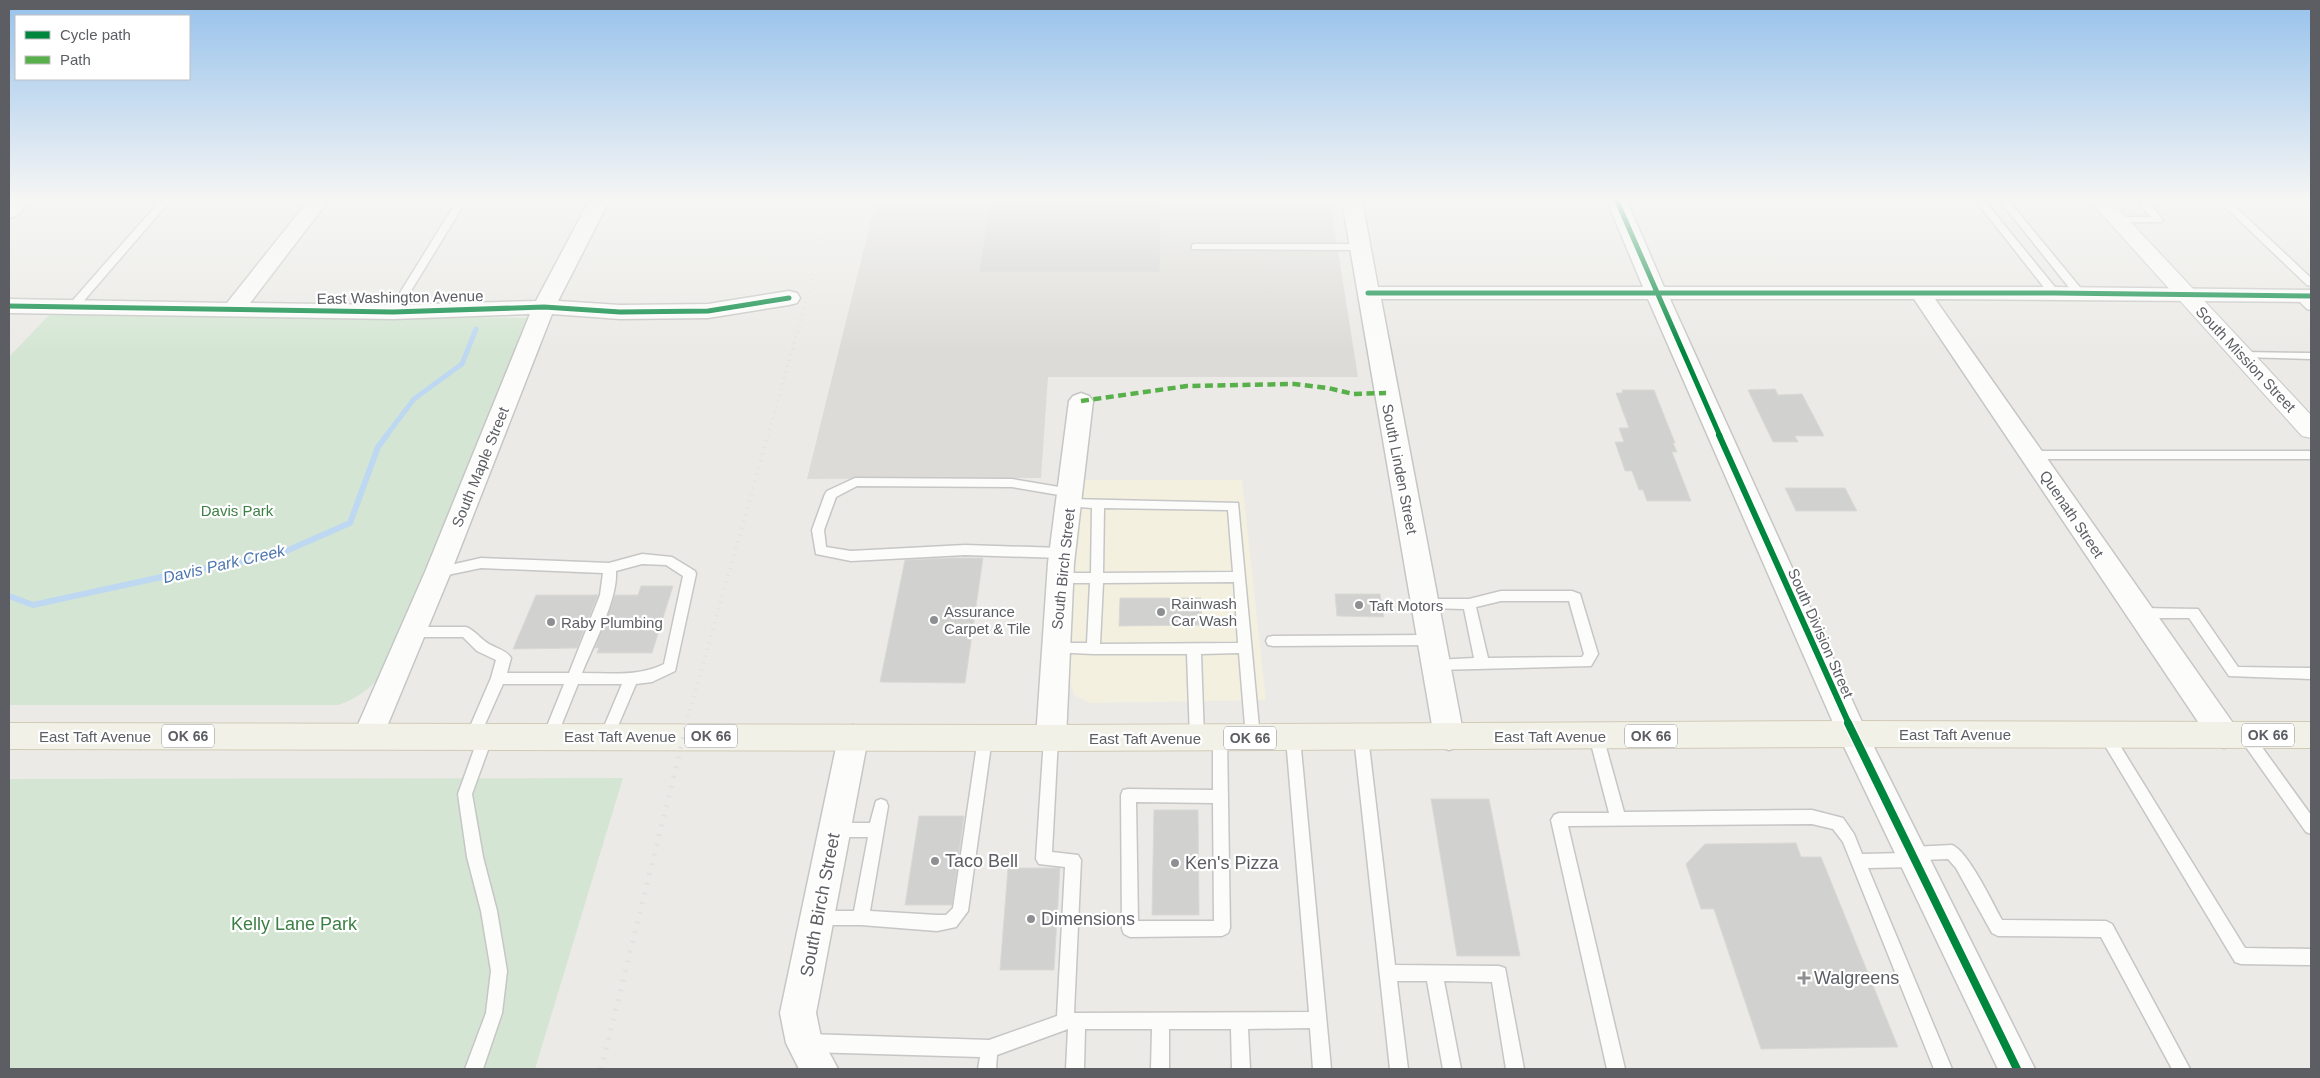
<svg xmlns="http://www.w3.org/2000/svg" width="2320" height="1078" viewBox="0 0 2320 1078" font-family="Arial,sans-serif">
	<rect width="100%" height="100%" fill="#ebeae6"/>
	<path fill="#f3f0e0" d="M1082,480H1242L1266,700L1090,703L1074,695L1067,675Z"/>
	<path fill="#dcdbd7" d="M880,201H1330L1358,377H1048L1041,478L807,479L872,216Z"/>
	<path fill="#d4e6d3" d="M51,313L529,318L381,677C367,690 355,700 338,705H9V357Z
		M623,778L535,1069H9V779Z"/>
	<g fill="none" stroke-linecap="round" stroke-linejoin="round">
		<path stroke="#bed8f2" stroke-width="5" d="M386,436L414,399L462,364L476,329"/>
		<path stroke="#bed8f2" stroke-width="6" d="M9,596L33,605L180,573L277,555L350,523L378,447L387,435"/>
	</g>
	<path fill="#d1d1cf" stroke="#dad9d5" d="M991,201H1161L1160,272H979Z
		M1775,389L1778,395L1802,394L1824,436H1795L1798,442H1773L1748,390Z
		M1622,390H1654L1675,443H1673L1677,452H1672L1691,501H1647L1643,490H1639L1632,471H1625L1615,442H1624L1619,428H1629L1616,393H1623Z
		M1785,488H1845L1857,511H1796Z
		M952,558H983L965,683L880,682L905,560Z
		M641,586H673L652,653H597L599,648H595L615,595H638Z
		M1335,594H1380L1384,617L1337,616Z
		M536,595H598L577,648L513,649Z
		M1120,598H1201L1202,625L1119,626Z
		M1431,799H1489L1520,956H1457Z
		M1154,810H1198L1199,915H1152Z
		M919,816H964L952,905H905Z
		M1796,843L1801,857H1821L1898,1047L1761,1049L1714,909H1701L1686,864L1705,844Z
		M1008,868H1060L1054,970H1000Z"/>
	<g fill="none" stroke-linecap="round" stroke-linejoin="round">
		<defs>
			<path id="lane" d="M160,201H170L75,311H67V307Z
				M457,201H466L398,312L397,314H389L388,312Z
				M1976,201H1985L2058,291V295H2050Z
				M2000,201H2009L2083,291V295H2075Z
				M2137,201H2147L2163,220L2161,222H2115L2113,220L2118,217H2151Z
				M2219,201H2229L2311,278V286L2307,285Z
				M1195,244H1360L1365,247L1360,250L1192,249V245Z
				M2300,294L2311,302V310L2307,309L2295,297Z
				M2242,352L2311,353V359L2238,357L2237,355Z
				M2032,451H2311V459H2032L2026,455Z
				M855,478L1012,479L1071,489L1077,493L1071,497L1012,487L857,486L836,497L824,530L826,547L851,551L965,545L1062,548L1068,553L1062,558L965,555L851,561L816,554L812,530L825,494L827,491Z
				M1070,499L1238,503L1260,738L1258,742L1253,744L1248,742L1246,738L1239,653L1201,654L1204,738L1202,742L1197,744L1192,742L1190,738L1187,654H1093L1051,652L1049,648L1051,644L1056,643H1087L1090,583H1060L1055,581L1054,578L1055,575L1060,573H1091L1092,508L1066,506L1064,503L1066,500ZM1104,508L1228,510L1233,572L1103,573ZM1234,582L1238,643L1100,644L1103,583Z
				M642,554L672,557L695,571L696,574L675,671L652,682L636,684L612,740L607,742L602,740L600,736L622,684H578L557,736L555,740L550,742L545,740L543,736L564,684H503L482,731L491,732L493,736L472,794L483,857L497,911L507,971L502,1013L483,1069H465L486,1013L491,971L481,911L467,857L458,794L477,741L473,742L468,740L466,736L491,678L496,660L477,651L463,637H412L407,636L405,632L407,628L412,627H466C474,630 479,637 486,642C493,648 506,649 511,658L507,673H569L600,595L603,573L481,568L438,577L433,575L432,572L433,569L481,558L609,563ZM642,564L666,565L683,576L664,664C638,677 610,673 582,673C593,646 618,599 616,571Z
				M1501,591H1572L1580,594L1598,654L1591,666L1436,670L1431,669L1429,665L1431,661L1436,660L1474,658L1464,609L1425,608L1420,607L1418,603L1420,599H1469ZM1501,601H1569L1584,654L1582,657L1488,658L1476,607Z
				M2140,608L2198,609L2238,667L2311,668V679L2229,676L2189,618H2140L2135,617L2133,613L2135,609Z
				M1432,635L1437,636L1439,640L1437,644L1432,645L1273,646L1268,645L1266,641L1268,637L1273,636Z
				M2106,729L2111,731L2245,948L2311,949V965L2241,964L2235,962L2101,739L2099,735L2101,731Z
				M1596,730L1601,732L1603,736L1624,812L1812,810L1843,818L1854,834L1862,854L1905,853L1907,849L1912,847L1952,845C1968,851 1993,904 2002,920L2106,921L2112,924L2190,1069H2172L2101,937L1998,936L1992,933L1956,868L1948,859L1922,860L1919,865L1914,867L1868,868L1952,1069H1934L1843,842L1833,829L1812,824L1568,826L1625,1069H1607L1551,820L1554,815L1559,813H1609L1589,736L1591,732Z
				M2246,730L2251,732L2311,815V834L2306,832L2241,740L2239,736L2241,732Z
				M1361,731L1366,733L1368,737L1395,965L1499,966L1505,968L1524,1069H1506L1492,982L1444,981L1461,1069H1443L1427,981H1397L1408,1069H1390L1354,737L1356,733Z
				M985,732L990,734L992,738L968,911L956,927L937,931L861,925H817L811,923L809,918L811,913L817,911H854L868,837H834L829,835L826,830L829,825L834,823H870L876,801L881,799L886,801L888,806L870,911L937,915H946L953,908L978,738L980,734Z
				M1051,732L1056,734L1058,738L1052,852L1078,855L1081,860L1074,1013L1309,1012L1286,738L1288,734L1293,732L1298,734L1300,738L1331,1069H1313L1310,1028L1248,1029L1250,1069H1232L1231,1029H1169V1069H1151L1152,1029H1085L1084,1069H1066L1068,1029L997,1055L996,1069H978L980,1057L808,1052L802,1049L799,1043L802,1037L808,1034L989,1040L1057,1016L1065,867L1039,864L1036,859L1044,738L1046,734Z
				M1220,732L1225,734L1227,738L1230,928L1228,933L1222,936L1130,937L1124,934L1122,929L1121,795L1123,790L1128,789L1213,790V738L1215,734ZM1136,802L1213,803L1214,921H1138Z"/>
			<path id="street" d="M10,201H31L16,216L9,218Z
				M308,201H328L250,303L393,305L536,301L589,201H609L558,301L620,305L708,304L789,291L797,293L800,298L797,303L789,305L708,318L620,319L552,314L451,572L383,736L379,745L368,749L357,745L353,736L425,572L530,314L393,319L9,313V299L227,303Z
				M1342,201H1362L1378,287H1643L1607,201H1627L1664,287H2054L2311,290V302L1935,299L2235,726L2239,735L2235,744L2224,748L2213,744L1914,299H1670L1867,733L2035,1069H1998L1838,734L1648,299H1381L1464,737L1460,746L1449,750L1438,746L1434,737Z
				M1081,393L1089,396L1093,401L1074,563L1066,738L1062,747L1051,751L1040,747L1036,738L1048,563L1069,401L1073,396Z
				M853,725L864,729L868,738L816,1013L821,1037L838,1069H799L786,1043L780,1013L838,738L842,729Z"/>
			<path id="secondary" d="M2090,201H2111L2311,415V438L2302,436Z"/>
			<path id="primary" d="M1853,721L2311,722V748L1853,747L1051,751L9,749V723L1051,725Z"/>
		</defs>
		<use href="#lane" stroke="#c7c6c6" stroke-width="3"/>
		<use href="#street" stroke="#c7c6c6" stroke-width="3"/>
		<use href="#secondary" stroke="#c7c7c8" stroke-width="2"/>
		<use href="#primary" stroke="#d1cbb6" stroke-width="2"/>
		<use href="#lane" fill="#fcfcfb" fill-rule="evenodd"/>
		<use href="#street" fill="#fcfcfb" fill-rule="evenodd"/>
		<use href="#secondary" fill="#fcfcfb" fill-rule="evenodd"/>
		<use href="#primary" fill="#f2f1e8" fill-rule="evenodd"/>
		<path stroke="#e2e2e2" stroke-width="3" stroke-dasharray="1 5" stroke-linecap="butt" d="M826,249L839,225L858,201
			M768,436L834,201"/>
		<path stroke="#e2e2e2" stroke-width="4" stroke-dasharray="1 6" stroke-linecap="butt" d="M686,724L768,435"/>
		<path stroke="#e2e2e2" stroke-width="5" stroke-dasharray="2 8" stroke-linecap="butt" d="M601,1069L687,723"/>
		<path stroke="#58b04a" stroke-width="4.5" stroke-dasharray="8 4.5" stroke-linecap="butt" d="M1081,401L1187,386L1294,384L1328,388L1353,394L1386,393"/>
		<defs>
			<path id="cycleway-far2" d="M1617,201L1720,436
				M1368,293H2054L2311,296
				M9,306L393,312L544,307L620,312L708,311L789,298"/>
			<path id="cycleway-far1" d="M1719,435L1849,724"/>
			<path id="cycleway" d="M1848,723L2017,1069"/>
		</defs>
		<use href="#cycleway-far2" stroke="#fff" stroke-width="8"/>
		<use href="#cycleway-far1" stroke="#fff" stroke-width="9"/>
		<use href="#cycleway" stroke="#fff" stroke-width="11"/>
		<use href="#cycleway-far2" stroke="#00873e" stroke-width="5"/>
		<use href="#cycleway-far1" stroke="#00873e" stroke-width="6"/>
		<use href="#cycleway" stroke="#00873e" stroke-width="8"/>
	</g>
	<linearGradient id="sky" x2="0" y2="1"><stop stop-color="#97c2ec"/><stop offset="0.57" stop-color="#f6f6f4"/><stop offset="1" stop-color="#f6f6f4" stop-opacity="0"/></linearGradient>
	<rect width="2320" height="351" fill="url(#sky)"/>
	<g fill="#8e8f91" stroke="#fff" stroke-width="2">
		<circle cx="1359" cy="605" r="5"/>
		<circle cx="1161" cy="612" r="5"/>
		<circle cx="934" cy="620" r="5"/>
		<circle cx="551" cy="622" r="5"/>
		<circle cx="935" cy="861" r="5"/>
		<circle cx="1175" cy="863" r="5"/>
		<circle cx="1031" cy="919" r="5"/>
		<path d="M1801.5 970.5h5v5h5v5h-5v5h-5v-5h-5v-5h5z"/>
	</g>
	<g text-anchor="middle" dominant-baseline="central" stroke-width="4.5" stroke-linejoin="round" paint-order="stroke">
		<g fill="#fff" stroke="#8d8e92" stroke-width="1">
			<rect x="2242" y="723.5" width="52" height="23" rx="4"/>
			<rect x="162" y="724.5" width="52" height="23" rx="4"/>
			<rect x="685" y="724.5" width="52" height="23" rx="4"/>
			<rect x="1625" y="724.5" width="52" height="23" rx="4"/>
			<rect x="1224" y="726.5" width="52" height="23" rx="4"/>
		</g>
		<g font-size="14" font-weight="bold" fill="#5c5e63">
			<text x="2268" y="735">OK 66</text>
			<text x="188" y="736">OK 66</text>
			<text x="711" y="736">OK 66</text>
			<text x="1651" y="736">OK 66</text>
			<text x="1250" y="738">OK 66</text>
		</g>
		<g font-size="15" fill="#5c5e63" stroke="#fff">
			<text transform="translate(400 297) rotate(-1)">East Washington Avenue</text>
			<text transform="translate(2246 359) rotate(47)">South Mission Street</text>
			<text transform="translate(480 467) rotate(-68)">South Maple Street</text>
			<text transform="translate(1400 469) rotate(79)">South Linden Street</text>
			<text transform="translate(2072 514) rotate(56)">Quenath Street</text>
			<text transform="translate(1063 569) rotate(-84)">South Birch Street</text>
			<text transform="translate(1821 633) rotate(66)">South Division Street</text>
			<text x="1955" y="734">East Taft Avenue</text>
			<text x="95" y="736">East Taft Avenue</text>
			<text x="620" y="736">East Taft Avenue</text>
			<text x="1550" y="736">East Taft Avenue</text>
			<text x="1145" y="738">East Taft Avenue</text>
		</g>
		<g font-size="15" fill="#3d8045" stroke="#fff">
			<text x="237" y="510">Davis Park</text>
		</g>
		<g font-size="15" fill="#5c5e63" stroke="#fff" text-anchor="start">
			<text x="1171" y="603">Rainwash<tspan x="1171" dy="17">Car Wash</tspan></text>
			<text x="1369" y="605">Taft Motors</text>
			<text x="944" y="611">Assurance<tspan x="944" dy="17">Carpet &amp; Tile</tspan></text>
			<text x="561" y="622">Raby Plumbing</text>
		</g>
		<g font-size="16" font-style="italic" fill="#4c76af" stroke="#fff">
			<text transform="translate(224 564) rotate(-13)">Davis Park Creek</text>
		</g>
		<g font-size="18" fill="#5c5e63" stroke="#fff" text-anchor="start">
			<text x="945" y="861">Taco Bell</text>
			<text x="1185" y="863">Ken's Pizza</text>
			<text x="1041" y="919">Dimensions</text>
			<text x="1814" y="978">Walgreens</text>
		</g>
		<g font-size="18" fill="#5c5e63" stroke="#fff">
			<text transform="translate(820 905) rotate(-79)">South Birch Street</text>
		</g>
		<g font-size="18" fill="#3d8045" stroke="#fff">
			<text x="294" y="924">Kelly Lane Park</text>
		</g>
	</g>
	<rect width="2320" height="1078" fill="none" stroke="#5c5e63" stroke-width="20"/>
	<rect x="15" y="15" width="175" height="65" fill="#ffffff" stroke="#bebfc1"/>
	<rect x="25" y="31" width="25" height="8" fill="#00873e" stroke="#bebfc1"/>
	<text x="60" y="40" font-size="15" fill="#5c5e63">Cycle path</text>
	<rect x="25" y="56" width="25" height="8" fill="#58b04a" stroke="#bebfc1"/>
	<text x="60" y="65" font-size="15" fill="#5c5e63">Path</text>
</svg>
